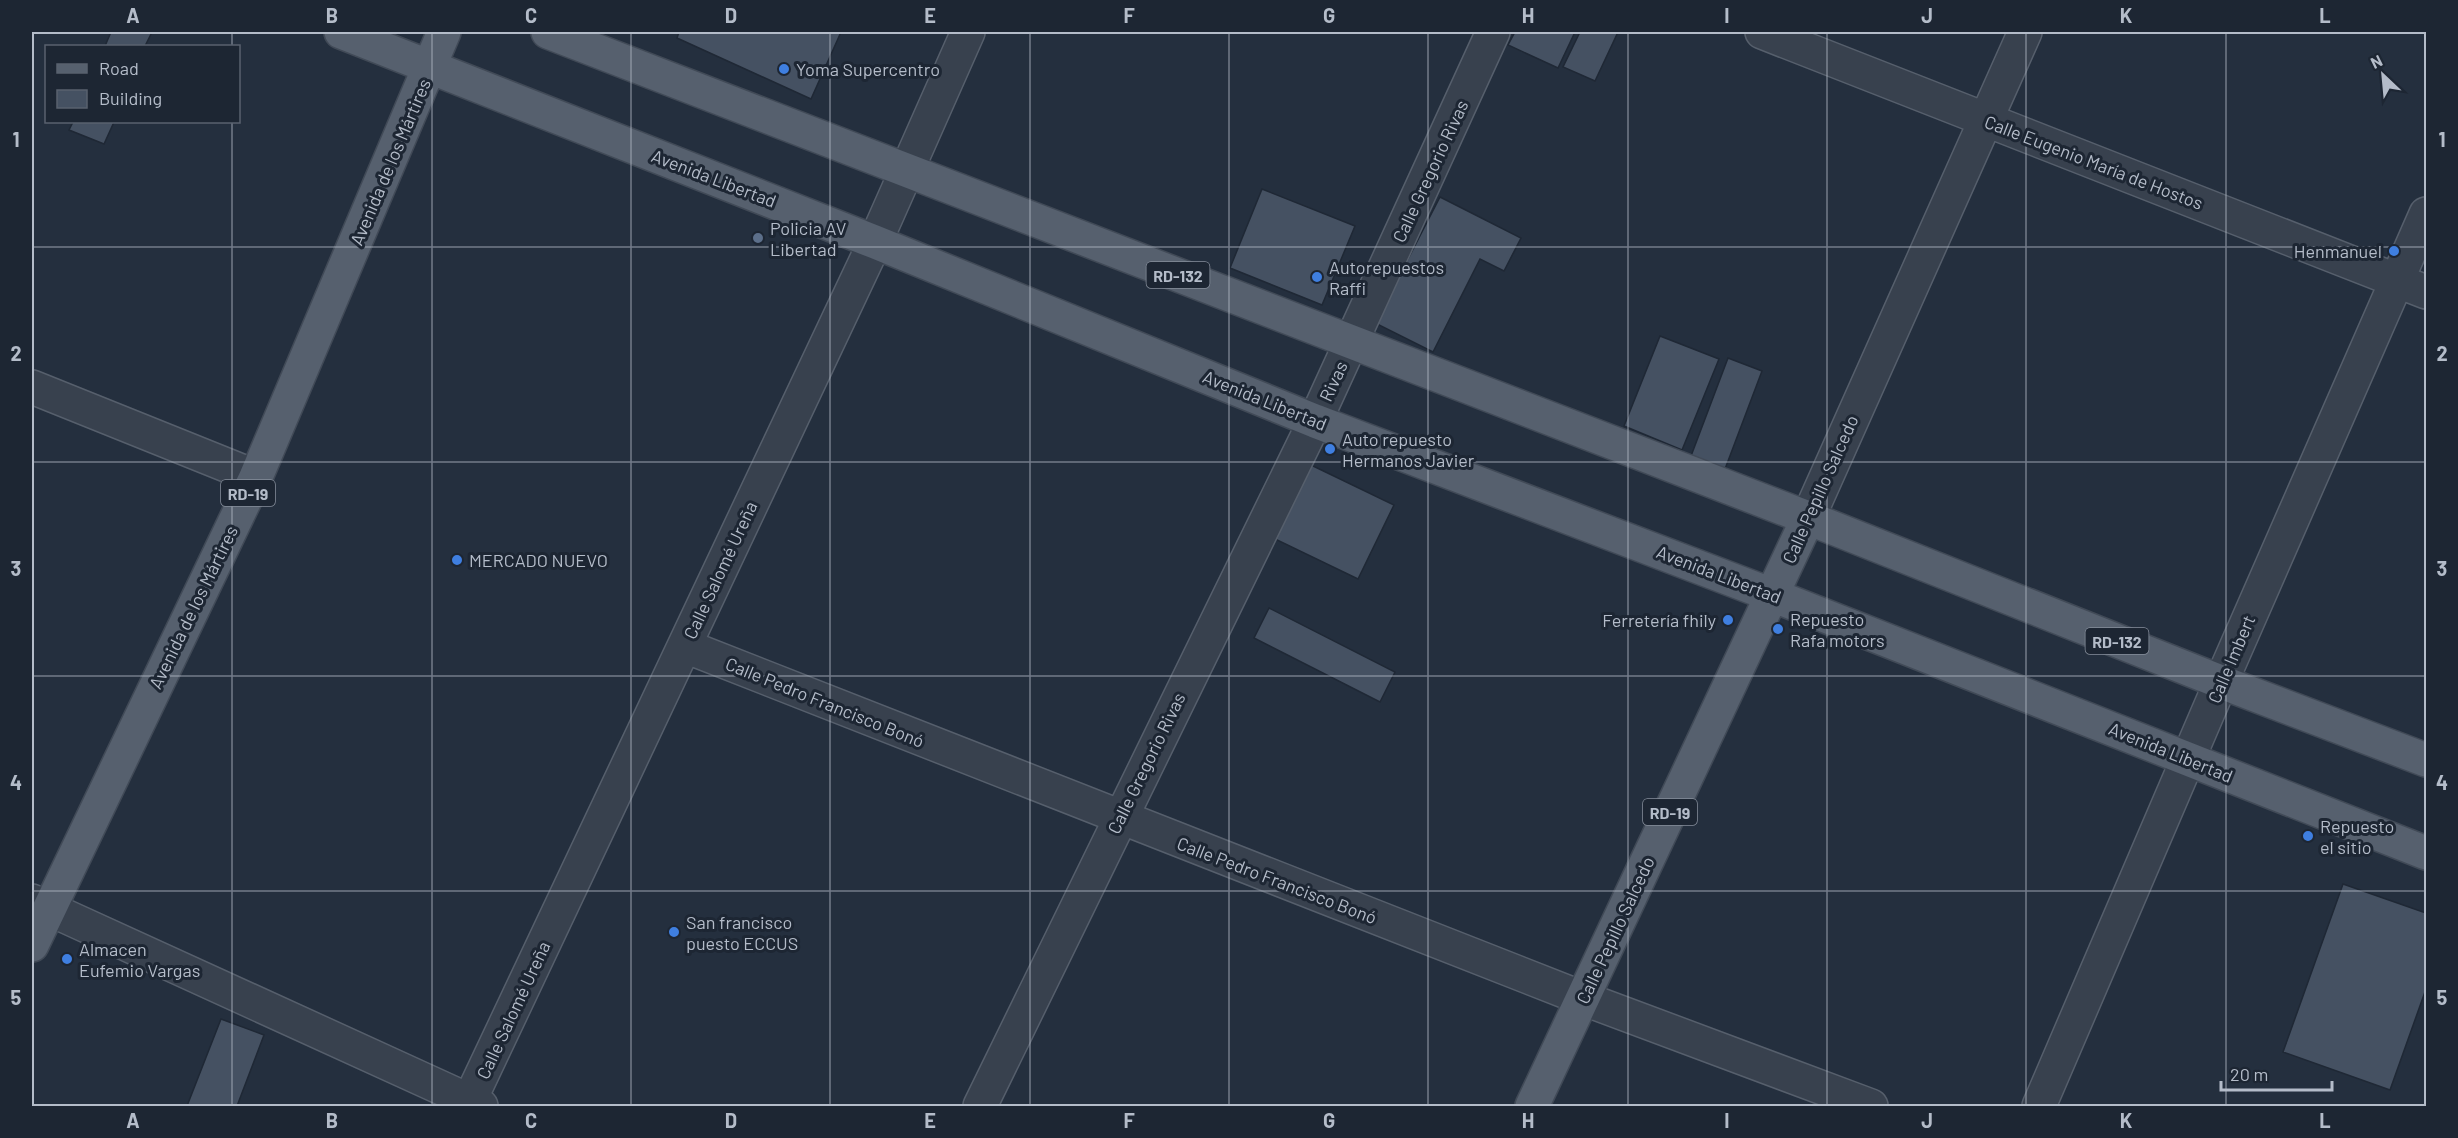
<svg xmlns="http://www.w3.org/2000/svg" width="2458" height="1138" viewBox="0 0 2458 1138" font-family="Barlow,sans-serif">
	<rect width="100%" height="100%" fill="#242f3e"/>
	<path fill="#455162" stroke="#1f2835" stroke-width="1.5" d="M111,32H152L145,46H105Z
		M679,32H841L811,99L677,38Z
		M1515,32H1575L1558,68L1508,45Z
		M1580,32H1618L1595,81L1563,67Z
		M73,122H114L104,144L69,130Z
		M1262,189L1355,226L1322,305L1230,268Z
		M1440,197L1521,238L1504,271L1480,259L1433,352L1375,323Z
		M1660,336L1719,359L1682,450L1624,426Z
		M1728,358L1762,371L1725,469L1691,456Z
		M1311,465L1394,505L1358,579L1275,539Z
		M1269,608L1395,672L1380,702L1254,638Z
		M2343,884L2426,913V989L2390,1090L2283,1052Z
		M221,1019L264,1035L237,1106H187Z"/>
	<g fill="none" stroke-linecap="round" stroke-linejoin="round">
		<defs>
			<path id="street" d="M1762,32L2426,292
				M32,387L256,477
				M1808,518L2025,32
				M685,646L1582,998L1871,1106
				M32,901L481,1106
				M467,1106L875,242L968,32
				M980,1106L1315,421L1493,32
				M2039,1106L2221,682L2426,214"/>
			<path id="primary" d="M341,32L875,242L1315,421L1772,595L2426,853
				M548,32L1808,518L2221,682L2426,760
				M32,945L256,477L444,32
				M1532,1106L1808,518"/>
		</defs>
		<use href="#street" stroke="#565f6c" stroke-width="36"/>
		<use href="#primary" stroke="#414a57" stroke-width="36"/>
		<use href="#street" stroke="#38414e" stroke-width="33"/>
		<use href="#primary" stroke="#56606e" stroke-width="33"/>
	</g>
	<path fill="none" stroke="#b4bcc9" stroke-width="1.5" stroke-opacity="0.55" d="M232,32V46M432,32V1106M631,32V1106M830,32V1106M1030,32V1106M1229,32V1106M1428,32V1106M1628,32V1106M1827,32V1106M2026,32V1106M2226,32V1106M232,122V1106M32,247H2426M32,462H2426M32,676H2426M32,891H2426"/>
	<g fill="#3f7fe0" stroke="#1d2633" stroke-width="2">
		<circle cx="784" cy="69" r="6"/>
		<circle cx="2394" cy="251" r="6"/>
		<circle cx="1317" cy="277" r="6"/>
		<circle cx="1330" cy="449" r="6"/>
		<circle cx="457" cy="560" r="6"/>
		<circle cx="1728" cy="620" r="6"/>
		<circle cx="1778" cy="629" r="6"/>
		<circle cx="2308" cy="836" r="6"/>
		<circle cx="674" cy="932" r="6"/>
		<circle cx="67" cy="959" r="6"/>
	</g>
	<circle fill="#5c6f8a" stroke="#1d2633" stroke-width="2" cx="758" cy="238" r="6"/>
	<g text-anchor="middle" dominant-baseline="central" stroke-width="6" stroke-linejoin="round" paint-order="stroke">
		<g fill="#1d2633" stroke="#878f9c" stroke-width="1.5">
			<rect x="1146.5" y="262" width="63" height="26" rx="4.5"/>
			<rect x="221" y="480" width="54" height="26" rx="4.5"/>
			<rect x="2085.5" y="628" width="63" height="26" rx="4.5"/>
			<rect x="1643" y="799" width="54" height="26" rx="4.5"/>
		</g>
		<g font-size="16" font-weight="bold" fill="#b4bcc9">
			<text x="1178" y="275">RD-132</text>
			<text x="248" y="493">RD-19</text>
			<text x="2117" y="641">RD-132</text>
			<text x="1670" y="812">RD-19</text>
		</g>
		<g font-size="18" fill="#b4bcc9" stroke="#1d2633" text-anchor="start">
			<text x="796" y="69">Yoma Supercentro</text>
			<text x="770" y="228">Policia AV<tspan x="770" dy="21">Libertad</tspan></text>
			<text x="2382" y="251" text-anchor="end">Henmanuel</text>
			<text x="1329" y="267">Autorepuestos<tspan x="1329" dy="21">Raffi</tspan></text>
			<text x="1342" y="439">Auto repuesto<tspan x="1342" dy="21">Hermanos Javier</tspan></text>
			<text x="469" y="560">MERCADO NUEVO</text>
			<text x="1790" y="619">Repuesto<tspan x="1790" dy="21">Rafa motors</tspan></text>
			<text x="1716" y="620" text-anchor="end">Ferretería fhily</text>
			<text x="2320" y="826">Repuesto<tspan x="2320" dy="21">el sitio</tspan></text>
			<text x="686" y="922">San francisco<tspan x="686" dy="21">puesto ECCUS</tspan></text>
			<text x="79" y="949">Almacen<tspan x="79" dy="21">Eufemio Vargas</tspan></text>
		</g>
		<g font-size="18" fill="#b4bcc9" stroke="#1d2633">
			<text transform="translate(390 162) rotate(-67)">Avenida de los Mártires</text>
			<text transform="translate(2094 162) rotate(21)">Calle Eugenio María de Hostos</text>
			<text transform="translate(1430 171) rotate(-65)">Calle Gregorio Rivas</text>
			<text transform="translate(714 178) rotate(21)">Avenida Libertad</text>
			<text transform="translate(1333 381) rotate(-65)">Rivas</text>
			<text transform="translate(1265 400) rotate(22)">Avenida Libertad</text>
			<text transform="translate(1820 489) rotate(-66)">Calle Pepillo Salcedo</text>
			<text transform="translate(720 570) rotate(-65)">Calle Salomé Ureña</text>
			<text transform="translate(1719 574) rotate(21)">Avenida Libertad</text>
			<text transform="translate(193 607) rotate(-64)">Avenida de los Mártires</text>
			<text transform="translate(2231 659) rotate(-67)">Calle Imbert</text>
			<text transform="translate(825 702) rotate(22)">Calle Pedro Francisco Bonó</text>
			<text transform="translate(2171 752) rotate(22)">Avenida Libertad</text>
			<text transform="translate(1146 763) rotate(-64)">Calle Gregorio Rivas</text>
			<text transform="translate(1277 880) rotate(21)">Calle Pedro Francisco Bonó</text>
			<text transform="translate(1615 930) rotate(-65)">Calle Pepillo Salcedo</text>
			<text transform="translate(513 1010) rotate(-65)">Calle Salomé Ureña</text>
		</g>
	</g>
	<rect width="2458" height="1138" fill="none" stroke="#1d2633" stroke-width="66"/>
	<rect x="45" y="45" width="195" height="78" fill="#1d2633" stroke="#59626f" stroke-width="1.5"/>
	<rect x="57" y="64" width="30" height="9" fill="#56606e" stroke="#59626f" stroke-width="1.5"/>
	<text x="99" y="75" font-size="18" fill="#b4bcc9">Road</text>
	<rect x="57" y="90" width="30" height="18" fill="#455162" stroke="#59626f" stroke-width="1.5"/>
	<text x="99" y="105" font-size="18" fill="#b4bcc9">Building</text>
	<g transform="translate(2383 75) rotate(334)" stroke="#1d2633" stroke-width="4.5" paint-order="stroke">
	<path d="M0-4.5L10 22L0 15L-10 22Z" fill="#b4bcc9"/>
	<text y="-9" font-size="16" font-weight="bold" text-anchor="middle" fill="#b4bcc9">N</text>
	</g>
	<path d="M2221 1081v9h111v-9" fill="none" stroke="#b4bcc9" stroke-width="3"/>
	<text x="2230" y="1081" font-size="18" fill="#b4bcc9" stroke="#1d2633" stroke-width="4.5" paint-order="stroke">20 m</text>
	<rect x="33" y="33" width="2392" height="1072" fill="none" stroke="#b4bcc9" stroke-width="2"/>
	<g font-size="20" text-anchor="middle" font-weight="bold" fill="#b4bcc9">
		<text x="133" y="23">A</text>
		<text x="332" y="23">B</text>
		<text x="531" y="23">C</text>
		<text x="731" y="23">D</text>
		<text x="930" y="23">E</text>
		<text x="1129" y="23">F</text>
		<text x="1329" y="23">G</text>
		<text x="1528" y="23">H</text>
		<text x="1727" y="23">I</text>
		<text x="1927" y="23">J</text>
		<text x="2126" y="23">K</text>
		<text x="2325" y="23">L</text>
		<text x="16" y="147">1</text>
		<text x="2442" y="147">1</text>
		<text x="16" y="361">2</text>
		<text x="2442" y="361">2</text>
		<text x="16" y="576">3</text>
		<text x="2442" y="576">3</text>
		<text x="16" y="790">4</text>
		<text x="2442" y="790">4</text>
		<text x="16" y="1005">5</text>
		<text x="2442" y="1005">5</text>
		<text x="133" y="1128">A</text>
		<text x="332" y="1128">B</text>
		<text x="531" y="1128">C</text>
		<text x="731" y="1128">D</text>
		<text x="930" y="1128">E</text>
		<text x="1129" y="1128">F</text>
		<text x="1329" y="1128">G</text>
		<text x="1528" y="1128">H</text>
		<text x="1727" y="1128">I</text>
		<text x="1927" y="1128">J</text>
		<text x="2126" y="1128">K</text>
		<text x="2325" y="1128">L</text>
	</g>
</svg>
